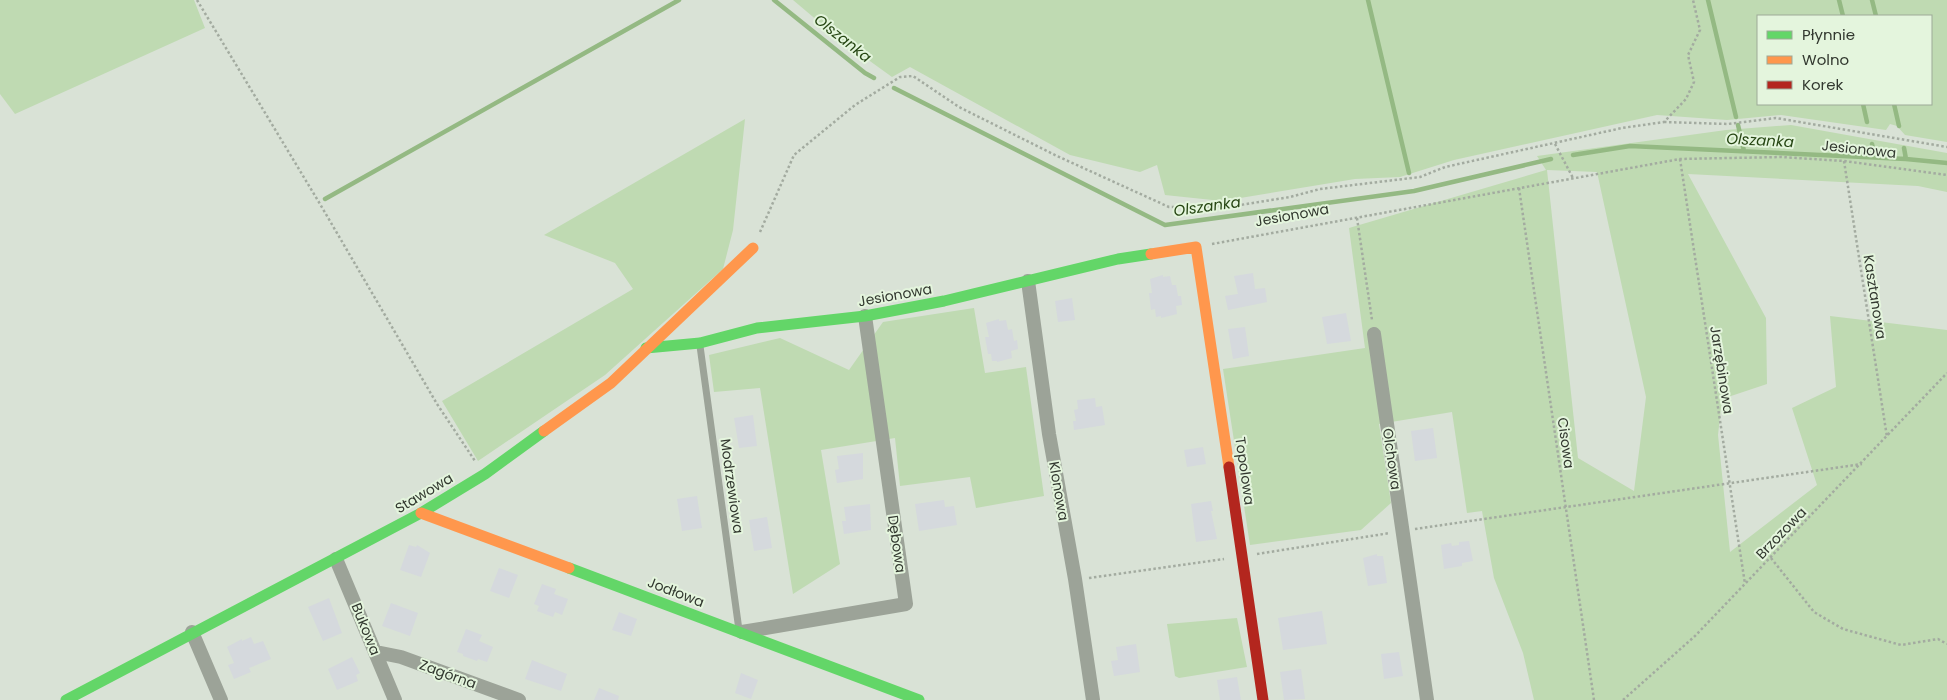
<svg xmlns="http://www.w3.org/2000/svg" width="1947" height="700" viewBox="0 0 1947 700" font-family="Poppins,sans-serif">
	<rect width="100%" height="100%" fill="#d9e2d6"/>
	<path fill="#bfdab2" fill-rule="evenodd" d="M0,0H194L205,28L15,114L0,94Z
		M793,0H1947V142L1905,135L1897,126L1890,124L1886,130L1781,115L1727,120L1657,115L1454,160L1400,177L1355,179L1222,201L1165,195L1157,165L1140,172L1070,155L910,67L892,77L838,38ZM1758,16H1931V104H1758Z
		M745,119L733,230L723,269L605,375L478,461L442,401L633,289L615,263L544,235Z
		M1791,125L1947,153V192L1918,186L1688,174L1766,318L1767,384L1722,399L1718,435L1730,552L1817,485L1792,408L1836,387L1830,316L1947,330V700H1534L1523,653L1494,578L1482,511L1467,513L1452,412L1379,424L1391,503L1361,530L1250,545L1223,369L1365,348L1349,228L1546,170L1537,156L1726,130ZM1547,170L1597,172L1646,397L1634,491L1578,458Z
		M974,308L985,373L1026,367L1044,496L976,508L970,477L900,486L895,438L821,450L840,564L793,594L760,388L714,392L709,355L780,338L849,370L883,322Z
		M1237,618L1247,667L1179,678L1175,676L1167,624Z"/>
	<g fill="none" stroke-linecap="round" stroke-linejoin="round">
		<path stroke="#94b983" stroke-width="4.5" d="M774,0L865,73L874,78
			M1368,0L1409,173
			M1708,0L1736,117
			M1839,0L1843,16
			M1872,0L1876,16
			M894,88L1165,225L1414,191L1551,159
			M1863,104L1867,122
			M1894,104L1899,126
			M1738,125L1744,151
			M1872,144L1875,157
			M1904,148L1906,159
			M1573,155L1630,146L1906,159L1947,163
			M325,199L679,0"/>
	</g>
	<path fill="#d5d9dd" d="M1253,273L1255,289L1265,288L1267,302L1228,310L1225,296L1238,294L1234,276Z
		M1163,275V277L1170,276L1172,285H1176L1178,296H1181L1182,305L1176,306L1177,314L1161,318V316L1156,317L1155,309L1151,310L1149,293H1152L1150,279Z
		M1072,298L1075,320L1058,322L1055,301Z
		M1346,313L1351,341L1327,344L1322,317Z
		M999,319V321L1006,320L1008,330L1012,329L1014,341L1017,340L1018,349L1011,351L1012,358L997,362V361H992L991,354H988L985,337H989L986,323Z
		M1245,327L1249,356L1233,359L1228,329Z
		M1095,398L1096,407L1102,406L1105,425L1074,430L1073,421H1076L1074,410L1078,409L1077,400Z
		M753,415L757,446L739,448L734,418Z
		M1433,428L1437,458L1415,461L1411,431Z
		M1203,447L1206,464L1187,467L1184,450Z
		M863,453V479L837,483L835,470L839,469L837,456Z
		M697,496L702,528L682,531L677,499Z
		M944,500L945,507L954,506L957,525L919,531L915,504Z
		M1211,501L1213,511H1211L1217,539L1196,542L1191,504Z
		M870,504L871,530L844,534L842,521H846L844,507Z
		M767,517L772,548L754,551L749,520Z
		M1469,541L1473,561L1462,563V566L1444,569L1441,545L1451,543L1452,546L1459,545V542Z
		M409,545L416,547L417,545L430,553L421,577L400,570Z
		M1377,554V556H1383L1387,583L1368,586L1363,558Z
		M499,568L518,575L509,598L490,591Z
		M542,584L556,589L554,594L568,599L562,615L555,612L553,617L537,611L539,606L534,604Z
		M329,598L342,633L323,641L308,607Z
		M391,603L418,613L410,636L382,626Z
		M1322,611L1327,644L1283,650L1278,618Z
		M619,612L637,619L631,636L612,630Z
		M466,629L482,635L479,641L493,647L487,662L478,659L477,661L463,656V654L457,652Z
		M251,637L254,644L263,641L271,659L249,668L251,672L234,679L228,665L234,663L227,647L242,639V641Z
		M1136,644L1140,672L1114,676L1111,661L1118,660L1116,647Z
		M1399,652L1403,676L1384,679L1381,654Z
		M352,657L360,673L356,675L358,681L337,690L328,669Z
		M532,660L567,674L561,691L525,679Z
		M1301,669L1305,699L1284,700L1280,672Z
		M741,673L758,680L751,699L735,693Z
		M1237,677L1241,700H1220L1217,680Z
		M599,688L619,696L618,700H594Z"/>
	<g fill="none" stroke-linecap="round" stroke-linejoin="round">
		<path stroke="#a3aba0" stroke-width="2.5" stroke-dasharray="2.5 2.5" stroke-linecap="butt" d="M197,0L320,204L437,404L475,461
			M1664,122L1728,124L1776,118L1947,147
			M1555,144L1573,178
			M1680,159L1745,584
			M1844,161L1887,437
			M1519,188L1594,700
			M1357,218L1372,320
			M760,232L794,155L855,105L900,77L913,76L959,107L1057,156L1169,207L1234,206L1290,197L1320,189L1420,177L1445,167L1622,128L1664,122L1686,99L1694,82L1688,55L1700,30L1693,0
			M1212,244L1680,159L1781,157L1844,161L1947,175
			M1415,529L1862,464
			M1257,554L1390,533
			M1771,558L1814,612L1843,629L1901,645L1938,639L1947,644
			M1089,578L1224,559
			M1623,700L1695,636L1947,373"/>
		<path stroke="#9ca398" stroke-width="7" d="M700,346L739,630"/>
		<path stroke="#9ca398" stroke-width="14" d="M1028,281L1049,434L1075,579L1093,700
			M1374,334L1427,700
			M336,559L395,700
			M192,632L221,700
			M742,632L906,604L865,316
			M376,652L401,657L519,700"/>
		<path stroke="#63d668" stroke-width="11" d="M646,348L700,343L757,328L865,316L944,301L1118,259L1151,254
			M569,568L919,700
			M66,700L421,513L485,474L544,431"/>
		<path stroke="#ff974d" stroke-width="11" d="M1151,254L1196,247L1229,467
			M544,431L611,383L753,248
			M421,513L569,568"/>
		<path stroke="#b3261e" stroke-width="11" d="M1229,467L1263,700"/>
	</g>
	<g text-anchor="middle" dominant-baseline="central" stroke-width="4" stroke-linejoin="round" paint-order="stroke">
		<g font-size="14" fill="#32382f" stroke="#e4f5dd">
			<text transform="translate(1859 149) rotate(6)">Jesionowa</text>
			<text transform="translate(1292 215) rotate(-10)">Jesionowa</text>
			<text transform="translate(895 295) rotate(-10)">Jesionowa</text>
			<text transform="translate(1875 297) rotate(81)">Kasztanowa</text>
			<text transform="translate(1722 370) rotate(81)">Jarzębinowa</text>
			<text transform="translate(1566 443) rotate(82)">Cisowa</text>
			<text transform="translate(1392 459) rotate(82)">Olchowa</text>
			<text transform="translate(1245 471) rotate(82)">Topolowa</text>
			<text transform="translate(732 486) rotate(82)">Modrzewiowa</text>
			<text transform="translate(1059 491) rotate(80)">Klonowa</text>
			<text transform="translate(424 493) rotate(-31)">Stawowa</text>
			<text transform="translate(1781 533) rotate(-46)">Brzozowa</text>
			<text transform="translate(897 544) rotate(82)">Dębowa</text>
			<text transform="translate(676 592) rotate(21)">Jodłowa</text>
			<text transform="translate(366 629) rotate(68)">Bukowa</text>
			<text transform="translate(448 674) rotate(20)">Zagórna</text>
		</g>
		<g font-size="15" font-style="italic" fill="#264613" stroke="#e4f5dd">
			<text transform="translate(843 38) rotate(38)">Olszanka</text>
			<text transform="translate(1760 140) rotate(3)">Olszanka</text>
			<text transform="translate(1207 206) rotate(-8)">Olszanka</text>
		</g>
	</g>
	<rect x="1757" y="15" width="175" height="90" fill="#e4f5dd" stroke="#9da997"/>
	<rect x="1767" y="31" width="25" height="8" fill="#63d668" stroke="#9da997"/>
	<text x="1802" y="40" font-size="15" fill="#32382f">Płynnie</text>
	<rect x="1767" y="56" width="25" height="8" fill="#ff974d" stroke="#9da997"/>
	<text x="1802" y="65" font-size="15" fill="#32382f">Wolno</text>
	<rect x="1767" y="81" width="25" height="8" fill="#b3261e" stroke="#9da997"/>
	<text x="1802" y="90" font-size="15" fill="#32382f">Korek</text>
</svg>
